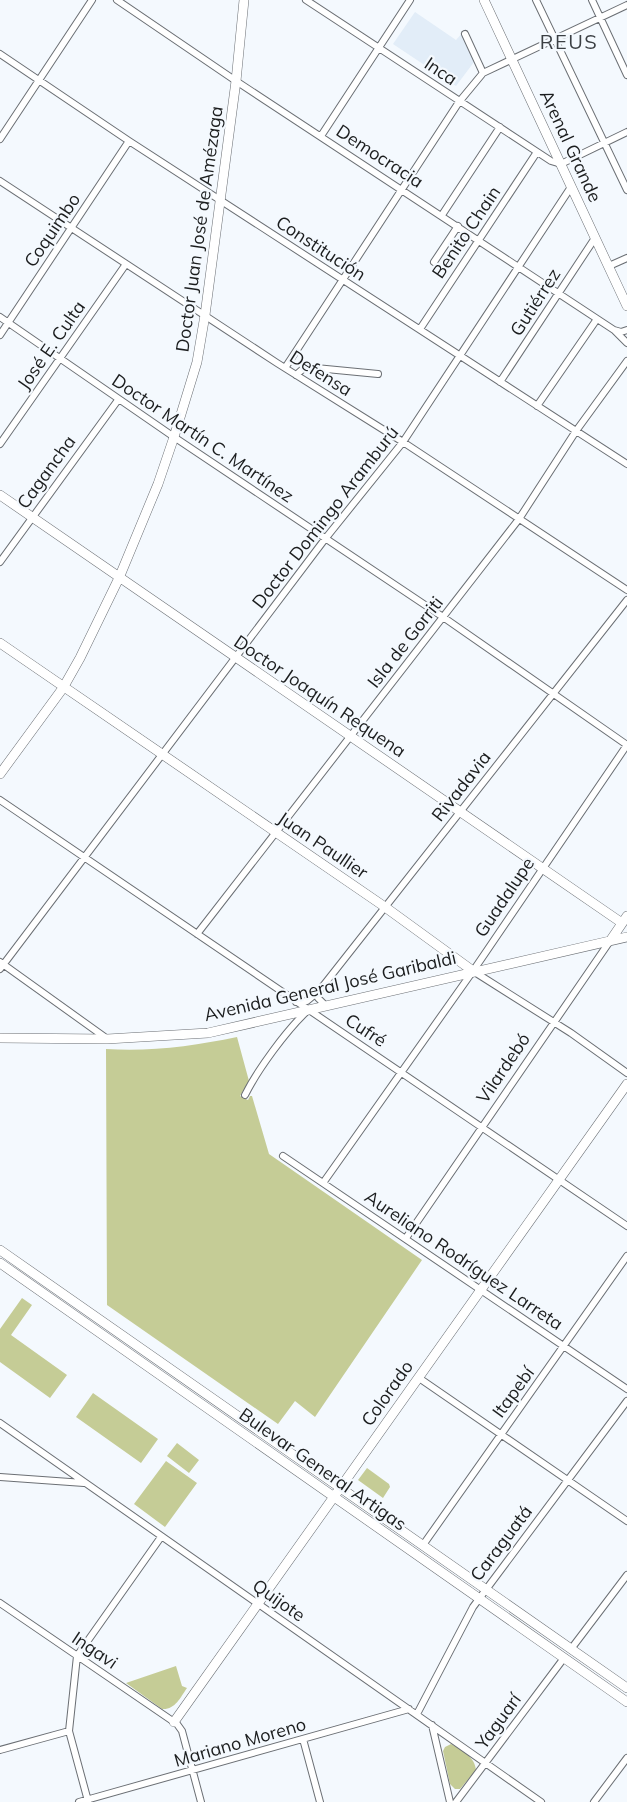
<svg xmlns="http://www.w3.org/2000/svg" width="627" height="1802" viewBox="0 0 627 1802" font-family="Mulish,sans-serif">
	<rect width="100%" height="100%" fill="#f4f9fe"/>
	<path fill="#e2edf8" d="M415,12L456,40L464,31L462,37L474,62L456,86L393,44Z"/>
	<path fill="#c5cc96" d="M237,1037L249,1081L240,1096L248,1100L250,1096H252L269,1154L422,1260L315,1417L295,1401L278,1424L107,1305L106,1049C150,1052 194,1046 237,1037Z
		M22,1298L32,1305L11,1335L67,1375L50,1398L0,1362V1329Z
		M93,1393L158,1439L141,1463L76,1417Z
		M177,1443L199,1460L189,1473L167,1456Z
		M166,1461L197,1483L165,1527L134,1504Z
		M367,1468L389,1484L390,1487L383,1498L358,1480Z
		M176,1666L182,1686L187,1688C180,1698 175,1710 162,1709L126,1683Z
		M451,1744C462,1750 475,1757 476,1770L460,1789H455L450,1784L443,1751L445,1747Z"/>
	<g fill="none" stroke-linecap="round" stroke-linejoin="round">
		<defs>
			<path id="street" d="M117,0L236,81L614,330L621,332L627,330
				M306,0L551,161L561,164L627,132
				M536,0L627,190
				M592,0L627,75
				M465,34L483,73
				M0,54L129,141L627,464
				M321,136L410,0
				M0,139L92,0
				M0,181L277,363L403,442L627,590
				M442,215L500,127
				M434,262L458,226
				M609,266L627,258
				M0,317L174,437L443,617L627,745
				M420,329L537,152
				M615,331L627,343
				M0,335L129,141
				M285,368L459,102L483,73L627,5
				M296,375L304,368H316L378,374
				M500,382L595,238
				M537,406L597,319
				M0,444L126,264
				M0,562L118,400
				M0,800L627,1226
				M197,934L519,519L576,431L627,361
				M0,962L106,1038
				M0,969L325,539L403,442L571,187
				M473,971L571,1033L627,1073
				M296,1002L307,1001L319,991
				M326,1006L318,998L319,991L627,600
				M245,1095C258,1069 286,1031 307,1011
				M283,1156L627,1389
				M323,1183L473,971L627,745
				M406,1238L610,941
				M419,1378L627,1521
				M0,1423L541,1802
				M0,1477L84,1483
				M423,1545L627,1256
				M0,1603L177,1724L182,1731L201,1802
				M571,1649L627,1575
				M417,1714L473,1607L627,1401
				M432,1725L450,1802
				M303,1739L320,1802
				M0,1750L69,1731
				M88,1801L69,1731L77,1656L161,1537
				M79,1802L409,1709
				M456,1802L564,1658
				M594,1802L627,1758"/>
			<path id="secondary" d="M484,0L627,306
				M0,495L622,923
				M0,643L385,907L473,971
				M0,774L63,688L80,658L119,578L158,484L174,437L197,362L205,315L236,81L244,0
				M610,941L627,916
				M0,1038L107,1039L208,1033L627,937
				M0,1250L627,1688
				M0,1263L627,1702
				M174,1722L627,1084"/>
		</defs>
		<use href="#street" stroke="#6b6f74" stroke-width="8"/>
		<use href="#secondary" stroke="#6b6f74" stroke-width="10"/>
		<use href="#street" stroke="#fff" stroke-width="6"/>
		<use href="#secondary" stroke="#fff" stroke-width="9"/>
	</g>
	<g text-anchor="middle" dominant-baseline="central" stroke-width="4.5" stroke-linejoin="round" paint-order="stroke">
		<g font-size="18" fill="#1b1d1e" stroke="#f4f9fe">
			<text transform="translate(441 71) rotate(34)">Inca</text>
			<text transform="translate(571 146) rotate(65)">Arenal Grande</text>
			<text transform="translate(380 156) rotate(33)">Democracia</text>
			<text transform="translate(199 229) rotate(-82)">Doctor Juan José de Amézaga</text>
			<text transform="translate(52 230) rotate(-56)">Coquimbo</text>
			<text transform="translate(466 232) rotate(-56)">Benito Chain</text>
			<text transform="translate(321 248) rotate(33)">Constitución</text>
			<text transform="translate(535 302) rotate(-57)">Gutiérrez</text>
			<text transform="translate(51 345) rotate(-55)">José E. Culta</text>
			<text transform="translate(321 373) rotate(32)">Defensa</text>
			<text transform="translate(203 438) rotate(34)">Doctor Martín C. Martínez</text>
			<text transform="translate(46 472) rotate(-54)">Cagancha</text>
			<text transform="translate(325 517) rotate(-52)">Doctor Domingo Aramburú</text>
			<text transform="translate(405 642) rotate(-52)">Isla de Gorriti</text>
			<text transform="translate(320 696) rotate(34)">Doctor Joaquín Requena</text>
			<text transform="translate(461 786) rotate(-52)">Rivadavia</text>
			<text transform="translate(323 845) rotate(34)">Juan Paullier</text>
			<text transform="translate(504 897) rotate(-56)">Guadalupe</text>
			<text transform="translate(330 986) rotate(-13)">Avenida General José Garibaldi</text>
			<text transform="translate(366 1030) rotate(33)">Cufré</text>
			<text transform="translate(503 1068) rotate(-56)">Vilardebó</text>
			<text transform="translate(464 1260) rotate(34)">Aureliano Rodríguez Larreta</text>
			<text transform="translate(513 1392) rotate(-54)">Itapebí</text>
			<text transform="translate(387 1393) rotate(-55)">Colorado</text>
			<text transform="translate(323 1469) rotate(35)">Bulevar General Artigas</text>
			<text transform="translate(501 1543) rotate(-53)">Caraguatá</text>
			<text transform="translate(279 1600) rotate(35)">Quijote</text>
			<text transform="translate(95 1650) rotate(34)">Ingavi</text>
			<text transform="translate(498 1721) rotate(-54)">Yaguarí</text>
			<text transform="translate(240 1742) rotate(-16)">Mariano Moreno</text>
		</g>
		<g font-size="20" letter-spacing="1.5" fill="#3b3f43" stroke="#f4f9fe">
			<text x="569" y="41">REUS</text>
		</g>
	</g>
</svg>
